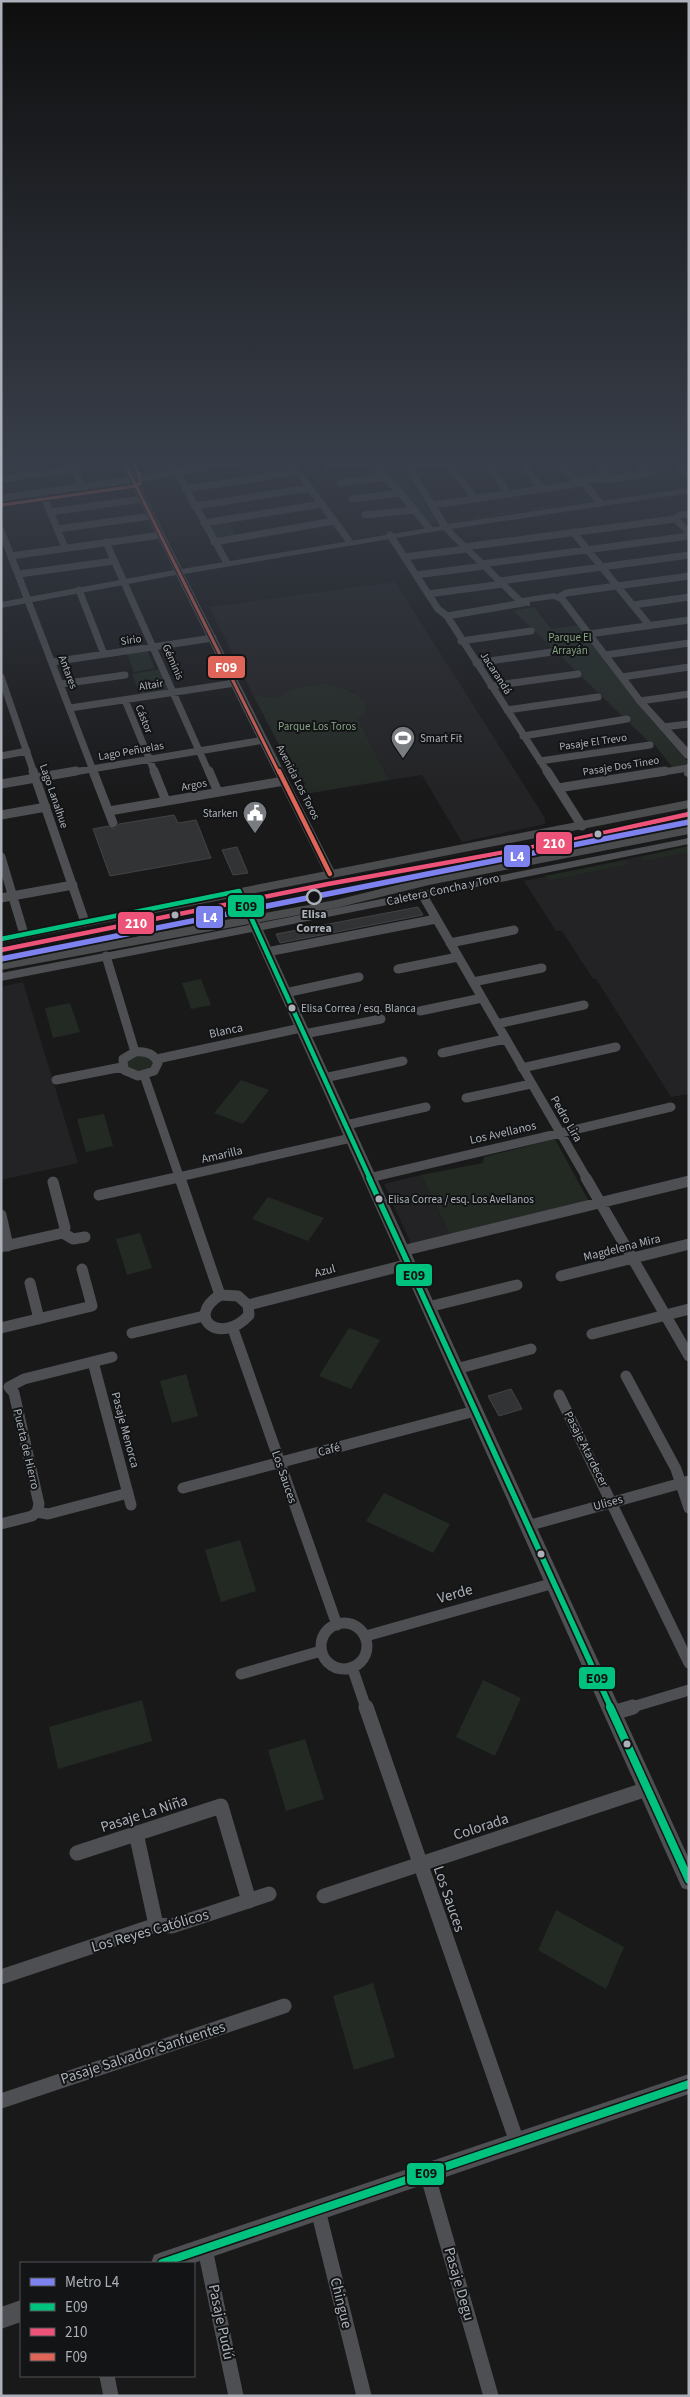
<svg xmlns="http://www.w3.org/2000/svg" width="690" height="2397" viewBox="0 0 690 2397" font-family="'Source Sans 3',sans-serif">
	<rect width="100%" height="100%" fill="#19191a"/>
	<path fill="#232325" d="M395,582L545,818V824L462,842L422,775L389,780L358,719L360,697L352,691L322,683L292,689L277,698L253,695L209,607Z
		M689,846V1094L671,1097L596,979H593L562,931H556L524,881Z
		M23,982L78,1163L1,1180V987Z
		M421,1175L450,1234L411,1244L384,1184Z"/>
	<path fill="#232a24" d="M283,460L291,471L269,475L258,461Z
		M368,460H402V467L437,523L428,524Z
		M591,499L594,501L454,522L453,520Z
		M228,520L238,537L218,540L208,524Z
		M534,607L551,629L578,625L648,716L688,762L683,767L673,768L654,744L650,743L514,611Z
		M147,650L155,668L134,672L127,654Z
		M160,669L171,691L141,696L132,674Z
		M322,683C337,686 384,696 358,719L389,780L305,794L301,787L306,783L297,779L253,695L277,698L292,689Z
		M689,846V852L645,861L641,857Z
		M626,860L629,864L551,880L545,876Z
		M201,979L211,1005L191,1009L182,983Z
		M70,1003L80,1032L53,1038L45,1008Z
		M141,1053L156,1063L148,1072H129L126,1060Z
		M241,1080L269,1090L243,1124L214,1113Z
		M104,1114L113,1146L86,1152L77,1119Z
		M555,1139L588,1200L450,1234L421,1175L483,1163L484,1157Z
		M268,1197L324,1218L308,1241L252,1219Z
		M140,1233L152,1268L127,1275L116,1239Z
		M349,1328L380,1340L351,1389L319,1376Z
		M186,1374L198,1416L172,1423L160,1381Z
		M384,1493L450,1524L433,1553L366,1521Z
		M240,1540L256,1591L221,1602L205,1550Z
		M483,1680L521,1698L495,1756L456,1737Z
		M142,1700L152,1741L58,1769L49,1727Z
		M305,1739L324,1799L286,1811L268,1750Z
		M556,1910L624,1947L606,1989L538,1950Z
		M373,1983L395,2057L354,2070L333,1996Z"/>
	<path fill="#323334" stroke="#424346" d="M174,815L178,823L196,820L211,858L110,876L93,829L108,826L115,829L119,824Z
		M237,847L248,873L233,875L222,850Z
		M418,907L423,915L280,943L276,934Z
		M511,1389L522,1409L499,1416L488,1396Z"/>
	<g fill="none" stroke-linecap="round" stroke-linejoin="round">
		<path stroke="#4e4f52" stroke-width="7" d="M70,460L82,487
			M170,460L227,563
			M289,460L350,542
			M367,460L398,490L429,528
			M484,460L509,494
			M520,460L543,489
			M558,460L578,484
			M594,460L610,479
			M632,460L645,474
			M673,460L689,477
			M447,461L475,499
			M1,462L16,460
			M408,466L458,460
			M326,467L369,463
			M1,479L74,469
			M340,483L385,477
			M185,489L297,472
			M42,492L65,548
			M1,498L124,481L246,460
			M352,499L401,493
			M600,503L581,479H610L653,473
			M432,505L583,483
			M195,506L310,488
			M50,512L143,499
			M365,515L414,510
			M675,519L689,532
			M204,523L322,504
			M57,529L151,516
			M1,530L94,773
			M573,532L649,625
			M390,535L438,609L447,616L548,773
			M106,542L209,773
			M214,542L334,521
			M464,547L675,519L680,515L689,514
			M11,556L161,535
			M404,557L466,549
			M482,564L689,536
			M19,574L114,561
			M416,575L484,566
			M500,581L689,555
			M79,590L104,654
			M428,594L503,584
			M559,597L566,593L689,576
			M633,605L689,597
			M447,616L523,603
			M589,634L689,620
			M461,641L531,631
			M605,655L689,643
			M52,662L213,638
			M476,663L552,652
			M1,677L34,773
			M622,677L689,667
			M61,684L125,675
			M491,686L578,674
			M125,700L155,773
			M640,701L689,694
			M70,708L235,683
			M507,710L598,697
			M663,727L689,724
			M523,736L627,719
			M1,756L27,751
			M540,761L650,745
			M68,773L264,740
			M657,773L688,768"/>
		<path stroke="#4e4f52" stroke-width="9" d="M33,771L85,922
			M93,771L113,823
			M154,771L166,801
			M209,771L218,792
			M547,771L582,826
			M1,784L76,771
			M558,788L665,771
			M109,811L284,781
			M1,815L46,807
			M1,857L24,934
			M422,894L587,1179
			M1,898L73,885
			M450,943L514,930
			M267,952L436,919
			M106,956L135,1052
			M398,969L458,957
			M473,982L542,968
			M285,993L359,977
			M420,1011L482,998
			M497,1024L584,1005
			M304,1034L381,1019
			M135,1052C145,1051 154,1053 158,1063L154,1071L138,1076L124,1070L123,1059Z
			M442,1053L505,1039
			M157,1059L301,1028
			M522,1068L616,1047
			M144,1075L180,1179
			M324,1078L403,1061
			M56,1080L122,1067
			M466,1098L531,1084
			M346,1125L426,1107
			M369,1178L671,1107
			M170,1179L351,1138"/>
		<path stroke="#4e4f52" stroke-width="11" d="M180,1178L220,1295
			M586,1178L689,1356
			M53,1182L65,1228L63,1233
			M99,1195L175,1178
			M1,1215L8,1246
			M1,1247L63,1233L73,1239L85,1237
			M402,1251L689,1181
			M561,1276L689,1244
			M30,1283L39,1319
			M220,1295L238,1296L248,1305L249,1315C221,1346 184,1318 220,1295Z
			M248,1305L409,1264
			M428,1307L517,1285
			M1,1328L92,1306L82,1269
			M233,1329L337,1625
			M132,1333L204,1316
			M592,1334L689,1309
			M93,1362L131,1505
			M456,1369L531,1349
			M626,1376L676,1469L689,1508
			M9,1387L14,1393L39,1504L37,1512
			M9,1387L24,1379L112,1357
			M559,1395L689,1663
			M183,1488L475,1411
			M37,1512L48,1514L128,1493
			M1,1524L32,1516L37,1512
			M527,1526L689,1481
			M321 1646a23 23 0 1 1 46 0a23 23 0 1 1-46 0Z
			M366,1636L554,1583
			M352,1667L366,1708
			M241,1674L321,1651
			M629,1708L689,1690"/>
		<path stroke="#4e4f52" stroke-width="15" d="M366,1707L517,2142
			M613,1713L633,1707
			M136,1833L156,1925
			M77,1853L221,1806L249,1901
			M324,1896L647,1789
			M1,1977L156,1925L172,1926L269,1894
			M1,2101L284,2006
			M427,2173L491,2396
			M318,2210L364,2396
			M205,2249L236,2396
			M107,2376L111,2396"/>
		<path fill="#4e4f52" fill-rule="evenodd" d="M119,460H127L182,569L440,526L404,466V460H412V466L448,524L689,488V493L451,529L522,598L554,593L565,597L643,699L689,749V759L685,758L637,703L559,601L553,599L530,602V606L519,605L443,530L184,574L336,874L330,877L326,876L176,575L1,608V602L174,570Z
			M689,763V778L684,775V766Z
			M689,838V844L263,930L689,1859V1890L682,1888L252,932L1,981V973L249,925L233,891L239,888L245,891L260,923Z
			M689,2074V2094L194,2263H151L154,2255L162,2252Z
			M21,2300V2322L1,2329V2307Z"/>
		<path fill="#4b4c4e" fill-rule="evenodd" d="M689,800V808L1,943V935Z
			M689,826V834L429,885L336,908L1,970V961L336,900L429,877Z"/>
		<defs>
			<path id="bus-1-far2" d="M1,939L239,891L370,1179"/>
			<path id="bus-1-far1" d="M369,1178L611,1708"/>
			<path id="bus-1" d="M610,1707L689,1880
				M162,2263L689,2084"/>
			<path id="bus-2" d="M1,950L328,884L572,840L689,814"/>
			<path id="bus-3-far1" d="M123,460L279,773"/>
			<path id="bus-3" d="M279,771L330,874"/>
			<path id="bus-4" d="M2,505L136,486L140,483V476L132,460"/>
		</defs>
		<use href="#bus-1-far2" stroke="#131415" stroke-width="8"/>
		<use href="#bus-1-far1" stroke="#131415" stroke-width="9"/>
		<use href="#bus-1" stroke="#131415" stroke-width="11"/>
		<use href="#bus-2" stroke="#131415" stroke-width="8"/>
		<use href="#bus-3-far1" stroke="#131415" stroke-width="5.5"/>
		<use href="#bus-3" stroke="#131415" stroke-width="8"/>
		<use href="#bus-4" stroke="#131415" stroke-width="5.5"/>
		<use href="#bus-1-far2" stroke="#00c27f" stroke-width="4.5"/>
		<use href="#bus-1-far1" stroke="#00c27f" stroke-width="5.5"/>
		<use href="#bus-1" stroke="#00c27f" stroke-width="8"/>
		<use href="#bus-2" stroke="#ed5379" stroke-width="4.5"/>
		<use href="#bus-3-far1" stroke="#df6559" stroke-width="3"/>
		<use href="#bus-3" stroke="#df6559" stroke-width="4.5"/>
		<use href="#bus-4" stroke="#df6559" stroke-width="3"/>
		<defs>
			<path id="metro-1" d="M1,959L689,822"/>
		</defs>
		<use href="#metro-1" stroke="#131415" stroke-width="9"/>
		<use href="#metro-1" stroke="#7d82ee" stroke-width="5.5"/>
	</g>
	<linearGradient id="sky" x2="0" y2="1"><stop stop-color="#0e0e0e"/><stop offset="0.58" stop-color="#383e49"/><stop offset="1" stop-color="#383e49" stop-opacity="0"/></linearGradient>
	<rect width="690" height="796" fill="url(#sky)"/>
	<defs>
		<symbol id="stadium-pin" viewBox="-11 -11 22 30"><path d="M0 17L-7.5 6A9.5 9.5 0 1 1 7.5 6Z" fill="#797c81" stroke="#131415"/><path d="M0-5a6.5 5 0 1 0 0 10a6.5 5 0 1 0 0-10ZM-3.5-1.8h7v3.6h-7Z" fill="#fff"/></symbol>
		<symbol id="civic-pin" viewBox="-11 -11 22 30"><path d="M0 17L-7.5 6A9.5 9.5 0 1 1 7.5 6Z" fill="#797c81" stroke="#131415"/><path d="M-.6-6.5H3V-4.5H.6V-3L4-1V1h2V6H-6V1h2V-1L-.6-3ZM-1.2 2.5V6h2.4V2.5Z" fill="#fff"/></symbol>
	</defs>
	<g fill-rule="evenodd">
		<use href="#stadium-pin" x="389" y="724" width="28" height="38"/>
		<use href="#civic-pin" x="241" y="799" width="28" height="38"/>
	</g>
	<g fill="#acb1b9" stroke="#131415" stroke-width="2">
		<circle cx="598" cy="834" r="4.5"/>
		<circle cx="175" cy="915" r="4.5"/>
		<circle cx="292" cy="1008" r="4.5"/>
		<circle cx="379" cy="1199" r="4.5"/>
		<circle cx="541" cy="1554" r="4.5"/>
		<circle cx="627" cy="1744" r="4.5"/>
	</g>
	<circle fill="#131415" stroke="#acb1b9" stroke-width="2.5" cx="314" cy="897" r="7"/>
	<g text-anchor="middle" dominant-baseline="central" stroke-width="4" stroke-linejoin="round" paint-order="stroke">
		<g font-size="11" fill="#86a384" stroke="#131415">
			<text x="570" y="637">Parque El<tspan x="570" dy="13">Arrayán</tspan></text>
			<text x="317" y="726">Parque Los Toros</text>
		</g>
		<g font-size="11" fill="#acb1b9" stroke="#131415">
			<text transform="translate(131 640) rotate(-8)">Sirio</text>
			<text transform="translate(173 662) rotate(66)">Géminis</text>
			<text transform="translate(68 672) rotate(69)">Antares</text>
			<text transform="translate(496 673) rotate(57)">Jacarandá</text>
			<text transform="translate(151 685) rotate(-9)">Altair</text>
			<text transform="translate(144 719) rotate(68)">Cástor</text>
			<text transform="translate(593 742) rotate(-8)">Pasaje El Trevo</text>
			<text transform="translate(131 751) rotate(-10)">Lago Peñuelas</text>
			<text transform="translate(621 766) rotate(-9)">Pasaje Dos Tineo</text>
			<text transform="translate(298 782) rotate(63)">Avenida Los Toros</text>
			<text transform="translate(194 785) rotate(-10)">Argos</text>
			<text transform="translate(54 796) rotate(71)">Lago Lanalhue</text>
		</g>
		<g font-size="11" fill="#acb1b9" stroke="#131415" text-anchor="start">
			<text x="420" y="738">Smart Fit</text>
			<text x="238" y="813" text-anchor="end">Starken</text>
		</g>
		<g font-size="11" fill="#acb1b9" stroke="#131415" text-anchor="start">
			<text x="301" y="1008">Elisa Correa / esq. Blanca</text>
			<text x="388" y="1199">Elisa Correa / esq. Los Avellanos</text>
		</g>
		<g font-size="12" fill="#acb1b9" stroke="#131415">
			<text transform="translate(443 890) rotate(-12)">Caletera Concha y Toro</text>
			<text transform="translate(226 1031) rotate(-12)">Blanca</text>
			<text transform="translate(566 1119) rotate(60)">Pedro Lira</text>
			<text transform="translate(503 1133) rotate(-13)">Los Avellanos</text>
			<text transform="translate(222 1155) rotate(-13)">Amarilla</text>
			<text transform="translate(622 1248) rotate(-14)">Magdelena Mira</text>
			<text transform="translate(325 1271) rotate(-14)">Azul</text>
			<text transform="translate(125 1430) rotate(75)">Pasaje Menorca</text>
			<text transform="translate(26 1449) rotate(77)">Puerta de Hierro</text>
			<text transform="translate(586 1449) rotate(63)">Pasaje Atardecer</text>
			<text transform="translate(329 1450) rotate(-15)">Café</text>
			<text transform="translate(284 1477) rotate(71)">Los Sauces</text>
			<text transform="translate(608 1503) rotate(-15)">Ulises</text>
		</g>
		<g font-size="12" font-weight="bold" fill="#acb1b9" stroke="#131415">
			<text x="314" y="914">Elisa<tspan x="314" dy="14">Correa</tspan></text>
		</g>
		<g font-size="15" fill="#acb1b9" stroke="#131415">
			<text transform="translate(455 1594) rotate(-16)">Verde</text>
			<text transform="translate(144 1814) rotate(-18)">Pasaje La Niña</text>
			<text transform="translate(481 1827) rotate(-18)">Colorada</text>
			<text transform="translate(449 1899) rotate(71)">Los Sauces</text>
			<text transform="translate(150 1931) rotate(-16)">Los Reyes Católicos</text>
			<text transform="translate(143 2053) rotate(-18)">Pasaje Salvador Sanfuentes</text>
			<text transform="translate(459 2284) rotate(74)">Pasaje Degu</text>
			<text transform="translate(341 2303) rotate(76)">Chingue</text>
			<text transform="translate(221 2322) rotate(78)">Pasaje Pudú</text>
		</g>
	</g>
	<g stroke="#131415" stroke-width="2">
		<rect x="207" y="655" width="39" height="24" rx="5" fill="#df6559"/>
		<rect x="535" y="831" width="38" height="24" rx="5" fill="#ed5379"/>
		<rect x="503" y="844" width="28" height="24" rx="5" fill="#7d82ee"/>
		<rect x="227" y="894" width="38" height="24" rx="5" fill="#00c27f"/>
		<rect x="195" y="905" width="29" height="24" rx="5" fill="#7d82ee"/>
		<rect x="117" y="911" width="38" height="24" rx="5" fill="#ed5379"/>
		<rect x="395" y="1263" width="38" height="24" rx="5" fill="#00c27f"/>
		<rect x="578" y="1666" width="38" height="24" rx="5" fill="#00c27f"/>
		<rect x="406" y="2162" width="39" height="24" rx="5" fill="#00c27f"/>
	</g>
	<g font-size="14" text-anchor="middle" font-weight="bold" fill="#fff">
		<text x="226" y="672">F09</text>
		<text x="554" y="848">210</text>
		<text x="517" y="861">L4</text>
		<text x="210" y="922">L4</text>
		<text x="136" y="928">210</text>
	</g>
	<g font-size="14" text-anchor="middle" font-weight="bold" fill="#111">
		<text x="246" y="911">E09</text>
		<text x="414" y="1280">E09</text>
		<text x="597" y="1683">E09</text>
		<text x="426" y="2178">E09</text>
	</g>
	<rect width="690" height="2397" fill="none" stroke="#acb1b9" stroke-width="5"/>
	<rect x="20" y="2262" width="175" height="115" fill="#131415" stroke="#505357"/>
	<rect x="30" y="2278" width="25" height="8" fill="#7d82ee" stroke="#505357"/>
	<text x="65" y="2287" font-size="15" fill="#acb1b9">Metro L4</text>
	<rect x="30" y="2303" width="25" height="8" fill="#00c27f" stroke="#505357"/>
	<text x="65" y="2312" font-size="15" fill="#acb1b9">E09</text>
	<rect x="30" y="2328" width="25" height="8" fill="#ed5379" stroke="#505357"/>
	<text x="65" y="2337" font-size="15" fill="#acb1b9">210</text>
	<rect x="30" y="2353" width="25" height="8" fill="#df6559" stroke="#505357"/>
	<text x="65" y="2362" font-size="15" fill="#acb1b9">F09</text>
</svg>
